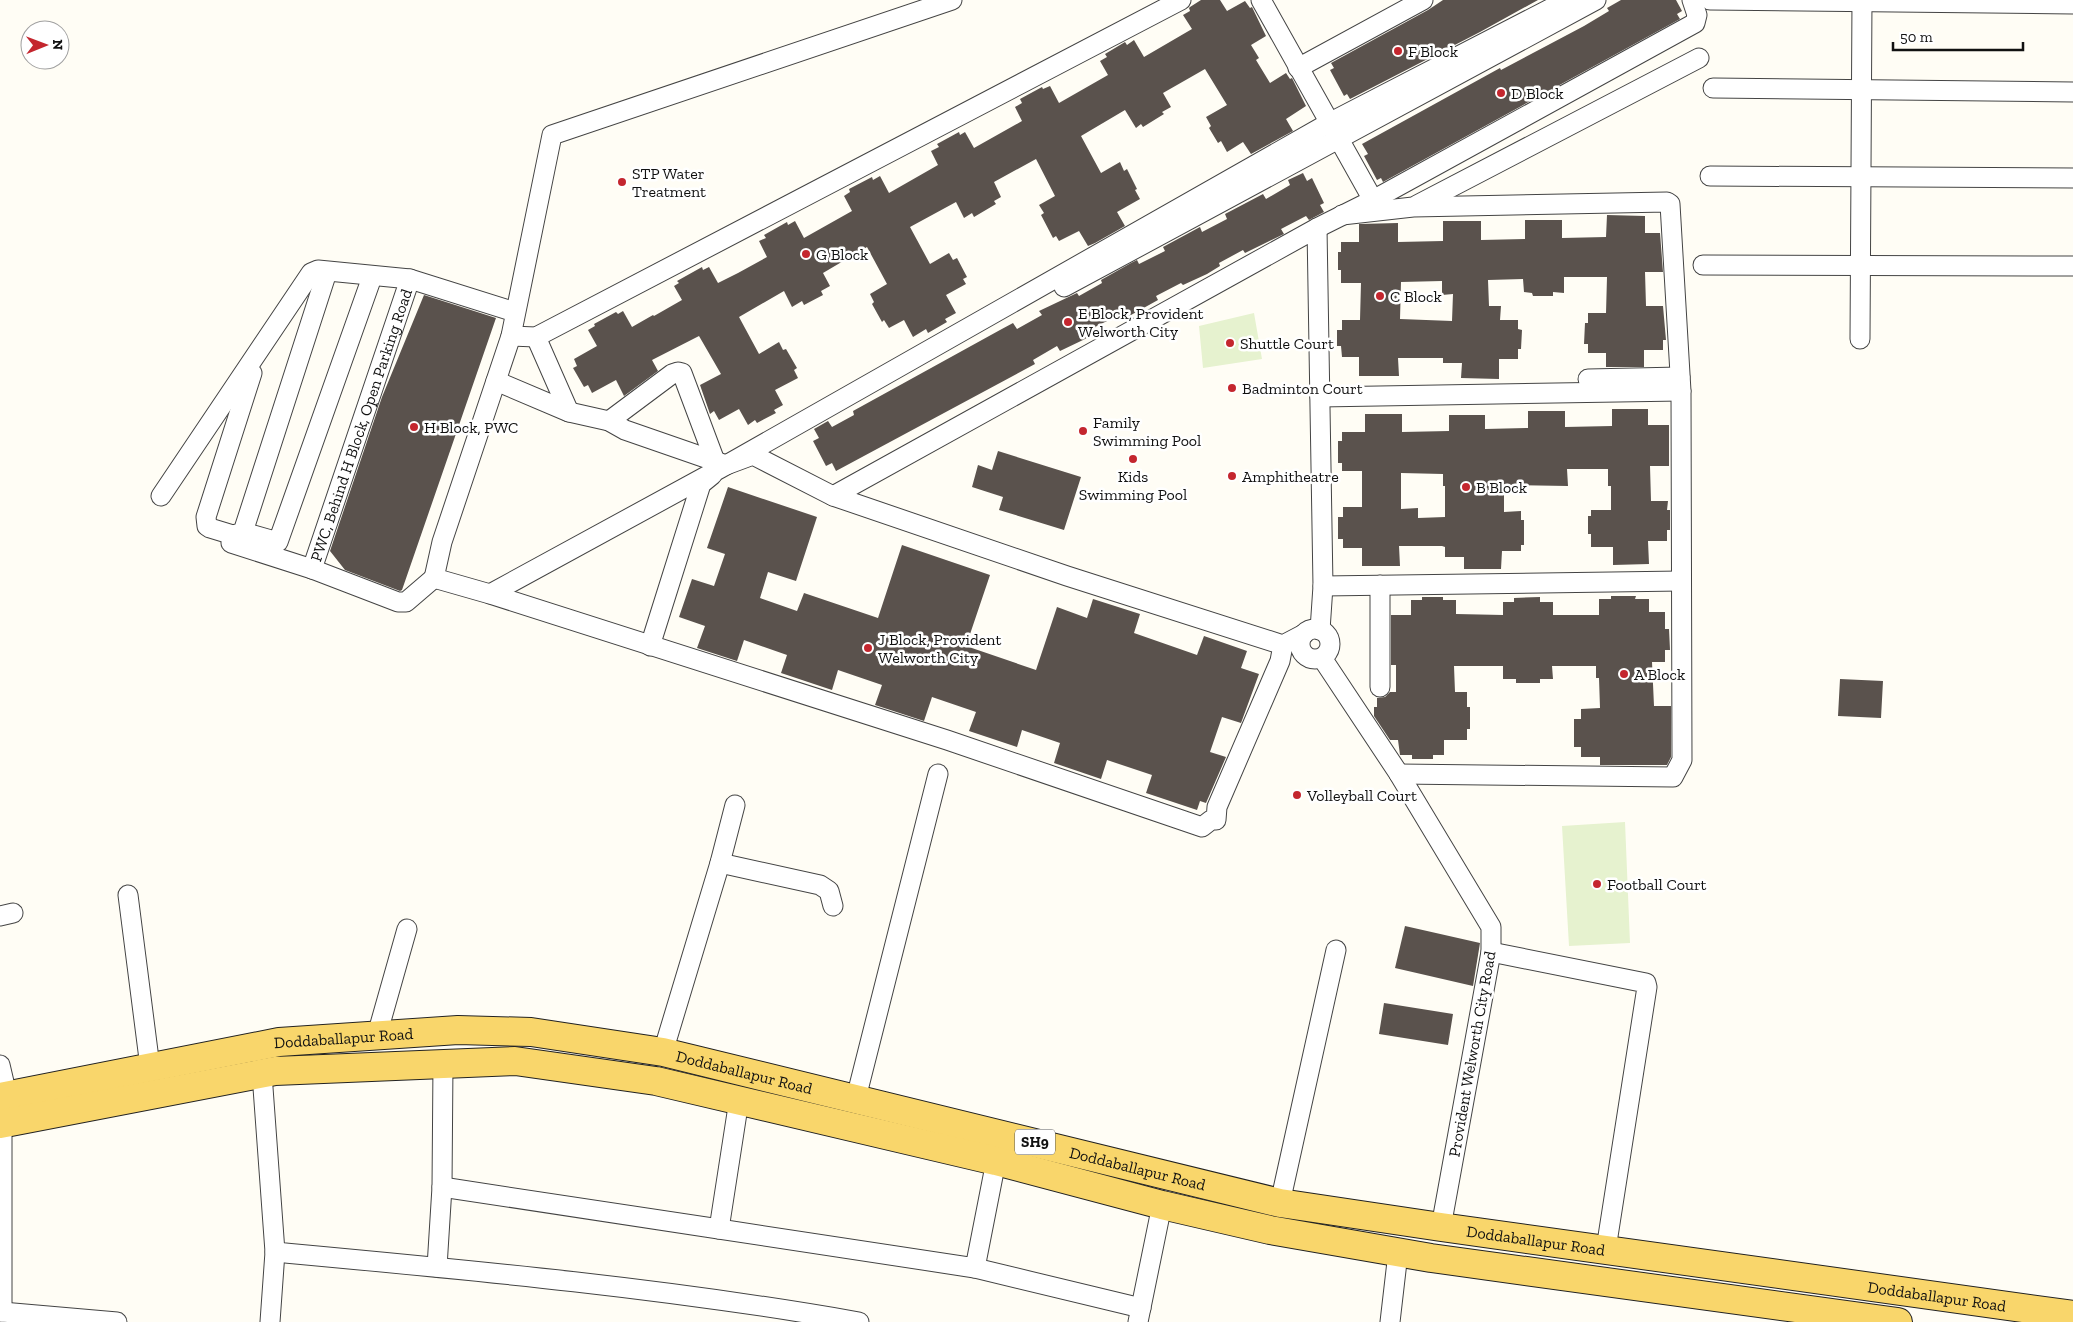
<svg xmlns="http://www.w3.org/2000/svg" width="2073" height="1322" viewBox="0 0 2073 1322" font-family="'Zilla Slab',serif">
	<rect width="100%" height="100%" fill="#fffdf5"/>
	<path fill="#e6f2cf" d="M1254,313L1262,359L1203,368L1199,326Z
		M1625,822L1630,943L1569,946L1562,826Z"/>
	<path fill="#5a524d" fill-rule="evenodd" d="M1201,0H1220L1227,11L1245,1L1250,8L1252,7L1266,36L1251,45L1259,58L1256,60L1270,83L1286,73L1290,79L1292,78L1306,106L1286,119L1293,131L1251,154L1243,142L1227,152L1221,141L1218,143L1209,128L1211,126L1206,117L1227,105L1205,69L1163,93L1171,107L1162,112L1164,114L1143,127L1141,124L1136,128L1125,110L1081,136L1101,173L1120,162L1124,171L1127,169L1137,189L1135,190L1140,199L1117,212L1125,226L1095,243L1088,246L1079,231L1059,241L1056,236L1053,238L1041,215L1044,213L1039,205L1055,196L1036,159L994,182L1001,197L994,201L996,204L974,217L972,213L964,218L956,202L910,227L930,264L949,253L953,260L957,258L967,277L963,279L966,284L946,295L956,313L945,319L947,322L928,333L926,329L913,337L904,320L889,328L884,320L882,322L872,304L874,302L870,294L887,284L867,247L823,273L830,286L821,291L823,295L804,305L802,301L792,307L784,291L739,317L759,354L779,342L783,350L786,349L797,368L794,370L798,378L775,390L783,405L774,410L776,413L757,423L755,420L748,425L739,409L719,420L714,411L710,414L700,385L721,374L699,336L652,360L658,371L624,396L616,380L592,393L588,385L584,387L573,368L577,366L574,359L597,346L588,330L595,326L594,324L616,312L618,314L623,311L632,327L653,315L654,316L682,300L674,286L679,283L677,281L702,267L703,270L709,267L718,283L738,273L767,257L759,241L766,238L764,235L787,222L788,225L795,221L804,238L852,211L844,196L850,192L849,189L872,177L873,180L880,176L889,193L938,165L931,151L939,147L937,144L959,132L960,135L965,132L974,148L1022,121L1015,107L1022,103L1020,99L1042,87L1043,89L1050,86L1059,103L1108,75L1100,61L1107,57L1105,54L1125,42L1127,45L1134,40L1144,57L1192,29L1183,15L1190,11L1189,8L1190,7Z
		M1443,0H1538L1480,32L1350,99L1347,94L1344,96L1330,70L1334,68L1331,63L1428,10Z
		M1621,0H1676L1682,11L1677,14L1680,19L1383,182L1381,178L1377,180L1364,156L1368,154L1362,144L1500,68L1501,70L1584,26L1609,11L1607,8Z
		M1303,173L1307,181L1312,178L1324,203L1320,205L1324,212L1309,220L1306,216L1281,229L1284,234L1245,253L1243,250L1219,263L1220,266L1207,274L1183,285L1181,283L1156,296L1158,300L1122,320L1119,315L1095,327L1098,332L1083,340L1060,351L1057,346L1033,360L1035,364L836,471L832,463L826,466L813,441L819,438L814,429L828,421L832,427L854,415L853,411L1000,330L1013,323L1017,329L1042,315L1039,311L1077,293L1079,296L1102,283L1101,280L1131,263L1137,260L1139,264L1165,251L1163,247L1200,227L1202,232L1227,219L1225,214L1263,194L1266,199L1290,185L1288,180Z
		M1607,215L1645,216V233H1660L1663,272H1645L1646,306H1663L1666,340H1663V350H1644V367H1606V353H1588V344H1584L1585,323H1588V313H1606L1607,277H1564V293L1553,292V296H1533L1532,293L1524,292L1523,279L1488,280L1489,306H1501L1500,320H1518V329L1522,330L1521,349H1518V359H1499V379L1461,378L1462,363H1443V358H1398L1399,376H1359V357H1342L1341,346H1337V330H1342V320H1360L1361,283H1341V270H1338V252H1341V242H1359V224L1398,223V242L1443,241V221H1481V240L1525,239V220H1562V238L1606,237ZM1442,281V295L1453,294L1452,321L1400,319L1401,282Z
		M424,295L496,318L402,590L400,591L345,570L330,551L382,397Z
		M1612,409H1648V425H1669V466H1650L1651,501H1668L1667,510H1670V530H1667V541H1648L1649,564L1613,565V547H1591V534H1588V516H1591V510H1611V486H1608V469H1567L1568,486L1504,485V512L1521,511V520H1524V545H1521V551H1502L1501,569H1464V557H1445V547L1442,546H1399L1400,566H1362V548H1343V539H1338V517H1343V507H1362V471H1342V463H1338V441H1342V432H1365V414H1402V432L1449,431V415H1485V429L1528,428V411H1565V427L1612,426ZM1401,473L1443,474V486H1445V517L1418,518V508L1401,509Z
		M998,451L1081,477L1064,530L999,510L1003,497L972,487L978,465L992,470Z
		M728,487L817,517L796,581L768,572L760,598L797,611L804,593L878,618L902,545L990,575L966,646L1036,670L1057,607L1087,618L1093,599L1140,614L1134,633L1197,655L1204,636L1247,651L1241,668L1259,674L1241,723L1222,717L1210,752L1226,757L1206,803L1200,801L1197,810L1146,793L1152,775L1107,760L1101,779L1054,763L1060,743L1022,730L1017,747L969,731L976,712L932,697L924,721L875,705L882,685L838,670L832,690L781,673L787,655L744,640L737,661L697,648L705,626L679,617L692,579L714,586L725,554L707,548Z
		M1611,596H1636L1635,599H1649V612H1665V629H1669L1670,650H1665V662H1652L1654,706H1671V757L1667,765H1600V757H1581V747H1574V719H1581V709L1600,708L1599,678H1596V666H1552L1553,679H1540V683H1516V679H1503V666H1454L1455,692H1467V707H1470V729H1467V740H1444V755H1433V759H1412V755H1400L1398,740H1390L1374,716V707H1377V698L1385,697L1390,692H1396V665H1391V615H1411V600H1422V597H1443V600H1456V614L1503,615V602H1514V598L1540,597V602H1553V615H1599V599H1611Z
		M1840,679L1883,681L1881,718L1838,716Z
		M1405,926L1480,943L1473,986L1395,968Z
		M1384,1003L1453,1014L1448,1045L1379,1034Z"/>
	<g fill="none" stroke-linecap="round" stroke-linejoin="round">
		<defs>
			<g id="minor">
				<path d="M952,0L552,135L511,336L442,542L434,578L490,594L947,740L1202,827L1211,820H1216L1217,807L1280,661L1283,645"/>
				<path d="M1261,0L1373,200"/>
				<path d="M1710,0L2073,4"/>
				<path d="M1298,68L1423,0"/>
				<path d="M1713,88L2073,92"/>
				<path d="M1710,176L2073,178"/>
				<path d="M1417,205L1699,58"/>
				<path d="M1342,215L1413,207L1667,202L1670,204L1681,391L1682,760L1673,777L1399,774"/>
				<path d="M1317,228L1323,586L1320,630"/>
				<path d="M1703,265L2073,266"/>
				<path d="M327,272L243,532L233,535L231,543L312,569L398,602H406L434,578"/>
				<path d="M1064,287L1596,0"/>
				<path d="M511,336L536,337L1181,0"/>
				<path d="M536,337L569,412"/>
				<path d="M1860,339L1862,0"/>
				<path d="M1588,379L1680,377"/>
				<path d="M496,381L569,412L609,421L625,430L726,465L753,455L833,496L1067,576L1283,645L1304,634"/>
				<path d="M1320,397L1681,391"/>
				<path d="M609,421L672,374L678,372L682,373L715,461"/>
				<path d="M161,496L311,273L318,270L410,279L515,312"/>
				<path d="M833,496L1317,228L1373,200L1695,23L1697,15L1692,0"/>
				<path d="M243,532L278,542L372,277"/>
				<path d="M233,535L210,528L207,526L206,517L252,373"/>
				<path id="s1" d="M312,569L410,279"/>
				<path d="M1380,585V687"/>
				<path d="M1323,586L1681,581"/>
				<path d="M490,594L721,468L1329,123L1567,0"/>
				<circle cx="1315" cy="644" r="15"/>
				<path d="M650,646L701,484L712,475"/>
				<path d="M1322,658L1399,774L1491,927V952L1441,1227"/>
				<path d="M720,863L820,885L829,891L833,906"/>
				<path d="M128,895L150,1067"/>
				<path d="M0,916L13,913"/>
				<path d="M1491,952L1646,983L1647,987L1606,1249"/>
				<path d="M377,1035L407,929"/>
				<path d="M663,1052L720,863L735,805"/>
				<path d="M0,1065L7,1095"/>
				<path d="M262,1074L275,1252C469,1270 667,1288 859,1322"/>
				<path d="M856,1098L938,774"/>
				<path d="M739,1100L719,1229L975,1268L996,1161"/>
				<path d="M442,1187L719,1229"/>
				<path d="M1280,1203L1336,950"/>
				<path d="M437,1267L442,1187L443,1063"/>
				<path d="M975,1268L1141,1308"/>
				<path d="M0,1312H2V1123"/>
				<path d="M2,1312L117,1322"/>
				<path d="M270,1322L275,1252"/>
				<path d="M1138,1322L1162,1205"/>
				<path d="M1390,1322L1398,1253"/>
			</g>
			<g id="primary">
				<path id="s2" d="M0,1097L279,1042L458,1030L531,1032L663,1052L1280,1203L1441,1227L2073,1315"/>
				<path d="M0,1124L275,1071L515,1061L656,1081L996,1161L1162,1205L1270,1230L1431,1258L1898,1322"/>
			</g>
		</defs>
		<use href="#minor" stroke="#444" stroke-width="21"/>
		<use href="#primary" stroke="#222" stroke-width="30"/>
		<use href="#minor" stroke="#fff" stroke-width="19"/>
		<use href="#primary" stroke="#f9d66b" stroke-width="28"/>
	</g>
	<g fill="#c4262e" stroke="#fff" stroke-width="2">
		<circle cx="1398" cy="51" r="5"/>
		<circle cx="1501" cy="93" r="5"/>
		<circle cx="622" cy="182" r="5"/>
		<circle cx="806" cy="254" r="5"/>
		<circle cx="1380" cy="296" r="5"/>
		<circle cx="1068" cy="322" r="5"/>
		<circle cx="1230" cy="343" r="5"/>
		<circle cx="1232" cy="388" r="5"/>
		<circle cx="414" cy="427" r="5"/>
		<circle cx="1083" cy="431" r="5"/>
		<circle cx="1133" cy="459" r="5"/>
		<circle cx="1232" cy="476" r="5"/>
		<circle cx="1466" cy="487" r="5"/>
		<circle cx="868" cy="648" r="5"/>
		<circle cx="1624" cy="674" r="5"/>
		<circle cx="1297" cy="795" r="5"/>
		<circle cx="1597" cy="884" r="5"/>
	</g>
	<g text-anchor="middle" dominant-baseline="central" stroke-width="5" stroke-linejoin="round" paint-order="stroke">
		<rect fill="#fff" stroke="#585858" stroke-width="1" x="1015" y="1129.5" width="40" height="25" rx="4"/>
		<g font-size="15" font-weight="bold" fill="#111">
			<text x="1035" y="1142">SH9</text>
		</g>
		<g font-size="16" fill="#111" stroke="#fff" text-anchor="start">
			<text x="1408" y="51">F Block</text>
			<text x="1511" y="93">D Block</text>
			<text x="632" y="173">STP Water<tspan x="632" dy="18">Treatment</tspan></text>
			<text x="816" y="254">G Block</text>
			<text x="1390" y="296">C Block</text>
			<text x="1078" y="313">E Block, Provident<tspan x="1078" dy="18">Welworth City</tspan></text>
			<text x="1240" y="343">Shuttle Court</text>
			<text x="1242" y="388">Badminton Court</text>
			<text x="1093" y="422">Family<tspan x="1093" dy="18">Swimming Pool</tspan></text>
			<text x="424" y="427">H Block, PWC</text>
			<text x="1133" y="476" text-anchor="middle">Kids<tspan x="1133" dy="18">Swimming Pool</tspan></text>
			<text x="1242" y="476">Amphitheatre</text>
			<text x="1476" y="487">B Block</text>
			<text x="878" y="639">J Block, Provident<tspan x="878" dy="18">Welworth City</tspan></text>
			<text x="1634" y="674">A Block</text>
			<text x="1307" y="795">Volleyball Court</text>
			<text x="1607" y="884">Football Court</text>
		</g>
		<g font-size="16" fill="#111" stroke="#fff">
			<text stroke="none"><textPath href="#s1" startOffset="152">PWC, Behind H Block, Open Parking Road</textPath></text>
			<text stroke="none"><textPath href="#s2" startOffset="349">Doddaballapur Road</textPath></text>
			<text transform="translate(1472 1054) rotate(-80)">Provident Welworth City Road</text>
			<text stroke="none"><textPath href="#s2" startOffset="754">Doddaballapur Road</textPath></text>
			<text stroke="none"><textPath href="#s2" startOffset="1159">Doddaballapur Road</textPath></text>
			<text stroke="none"><textPath href="#s2" startOffset="1564">Doddaballapur Road</textPath></text>
			<text stroke="none"><textPath href="#s2" startOffset="1969">Doddaballapur Road</textPath></text>
		</g>
	</g>
	<g transform="translate(45 45) rotate(89)"><circle r="24" fill="#ffffff" stroke="#a0a0a0"/>
	<path d="M0-4L9 19L0 12L-9 19Z" fill="#c4262e"/>
	<text y="-8" font-size="14" font-weight="bold" text-anchor="middle" fill="#111111">N</text>
	</g>
	<path d="M1893 42v8h130v-8" fill="none" stroke="#111111" stroke-width="2.5"/>
	<text x="1900" y="42" font-size="15" fill="#111111" stroke="#ffffff" stroke-width="4" paint-order="stroke">50 m</text>
</svg>
